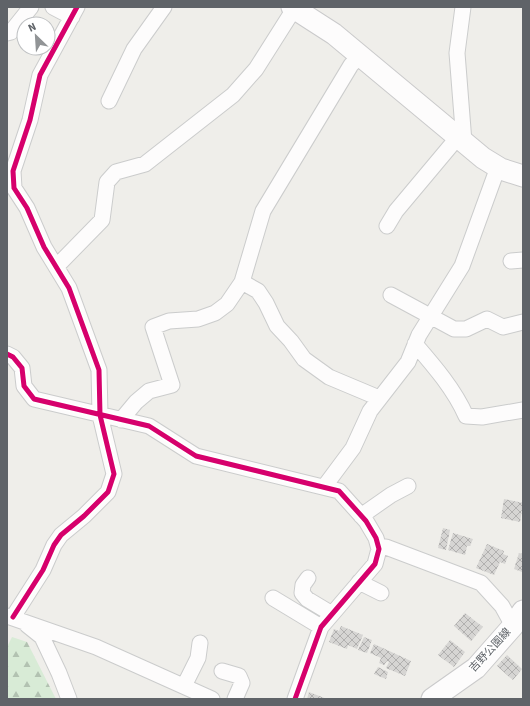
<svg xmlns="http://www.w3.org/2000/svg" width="530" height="706" viewBox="0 0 530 706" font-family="'Source Sans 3','Noto Sans JP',sans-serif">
	<defs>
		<pattern id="forest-firs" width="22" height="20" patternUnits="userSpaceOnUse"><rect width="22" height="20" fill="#d8ebd6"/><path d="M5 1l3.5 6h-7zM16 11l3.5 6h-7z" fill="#b2c2b1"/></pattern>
		<pattern id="building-cross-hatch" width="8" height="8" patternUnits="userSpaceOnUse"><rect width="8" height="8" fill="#d6d5d3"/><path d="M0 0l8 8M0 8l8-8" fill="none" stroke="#b1b0af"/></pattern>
	</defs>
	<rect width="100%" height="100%" fill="#efeeea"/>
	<path fill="url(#forest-firs)" d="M12,637L27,642L56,699H7V647Z"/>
	<path fill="url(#building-cross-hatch)" d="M504,499L523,503L520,522L501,518Z
		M443,528L450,530L446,550L438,548Z
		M453,533L473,539L470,546H467L465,555L448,550Z
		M487,544L504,551L503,554L508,556L505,564L500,562L494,575L476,568Z
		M519,553L523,554L522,572L514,569Z
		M465,613L483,627L471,641L454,626Z
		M341,626L363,635L357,649L348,645L347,649L329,642L334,629L339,631Z
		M364,637L372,640L367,653L358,650Z
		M450,640L465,652L454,667L438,655Z
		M374,644L411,661L405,676L386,668L389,662L387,661L384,665L379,663L381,658L370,653Z
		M507,655L522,669L513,680L497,666Z
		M378,667L388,672L386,679L374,674Z
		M309,692L327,699H307Z"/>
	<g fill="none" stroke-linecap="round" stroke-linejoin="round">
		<defs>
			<path id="street" d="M53,7L72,17
				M463,7L457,53L464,142
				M7,33L11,32L31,7
				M109,101L134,49L164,7
				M387,226L396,211L458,137
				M511,261L523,260
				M56,267L102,220L107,182L116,172L145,164L233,95L256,69L294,9
				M242,282L258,291L266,303L277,326L291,341L304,359L329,377L379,398
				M391,295L454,329H466L487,319L503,327L523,322
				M415,344C434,366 454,389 466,416L482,417L523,410
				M7,354L13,357L22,368L24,386L34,399L149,426L196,456L339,491L366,521L376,538L379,549L375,564L321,627L295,699
				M121,420L136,402L149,391L172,385L153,327L169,321L198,319L215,313L227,304L242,282L263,211L351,65L361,55
				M324,487L353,448L370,411L408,362L419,335L462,266L498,167
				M361,516L391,495L408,486
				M379,547H386L481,583L502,606L513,626
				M308,578L303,585L302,593L307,599L332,614
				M359,582L381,593
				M273,598L321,627
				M7,616L96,647L212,699
				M13,617L43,570L54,545L61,535L84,516L108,492L114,474L100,415L99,370L69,288L44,247L27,208L14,188L13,171L30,120L40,75L77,7
				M27,625L42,637L59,673L69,699
				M222,671L239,676L242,683L235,699
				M184,686L198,658L200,643"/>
			<path id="secondary" d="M292,7L334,34L483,158L501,169L523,176
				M432,699L476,668L513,626L523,611"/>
		</defs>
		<use href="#street" stroke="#cbcccc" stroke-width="17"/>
		<use href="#secondary" stroke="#cacacb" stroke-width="23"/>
		<use href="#street" stroke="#fdfcfc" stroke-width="15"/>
		<use href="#secondary" stroke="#fdfcfc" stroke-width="21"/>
		<defs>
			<path id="cycleway" d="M7,354L13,357L22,368L24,386L34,399L149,426L196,456L339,491L366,521L376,538L379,549L375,564L321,627L295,699
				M13,617L43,570L54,545L61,535L84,516L108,492L114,474L100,415L99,370L69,288L44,247L27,208L14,188L13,171L30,120L40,75L77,7"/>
		</defs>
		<use href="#cycleway" stroke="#fff" stroke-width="8"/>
		<use href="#cycleway" stroke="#d6006c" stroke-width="5"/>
	</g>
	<g text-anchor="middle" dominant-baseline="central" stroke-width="3" stroke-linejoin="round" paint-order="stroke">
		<g font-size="11" fill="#5f6368" stroke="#fff">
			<text transform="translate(490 650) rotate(-47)">吉野公園線</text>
		</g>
	</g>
	<rect width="530" height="706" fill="none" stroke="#5f6368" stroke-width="16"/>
	<g transform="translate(36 36) rotate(335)"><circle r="19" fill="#ffffff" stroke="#bfc1c3"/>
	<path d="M0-3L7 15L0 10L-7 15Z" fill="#919496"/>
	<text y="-6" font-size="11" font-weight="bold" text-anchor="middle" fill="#5f6368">N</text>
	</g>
</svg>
